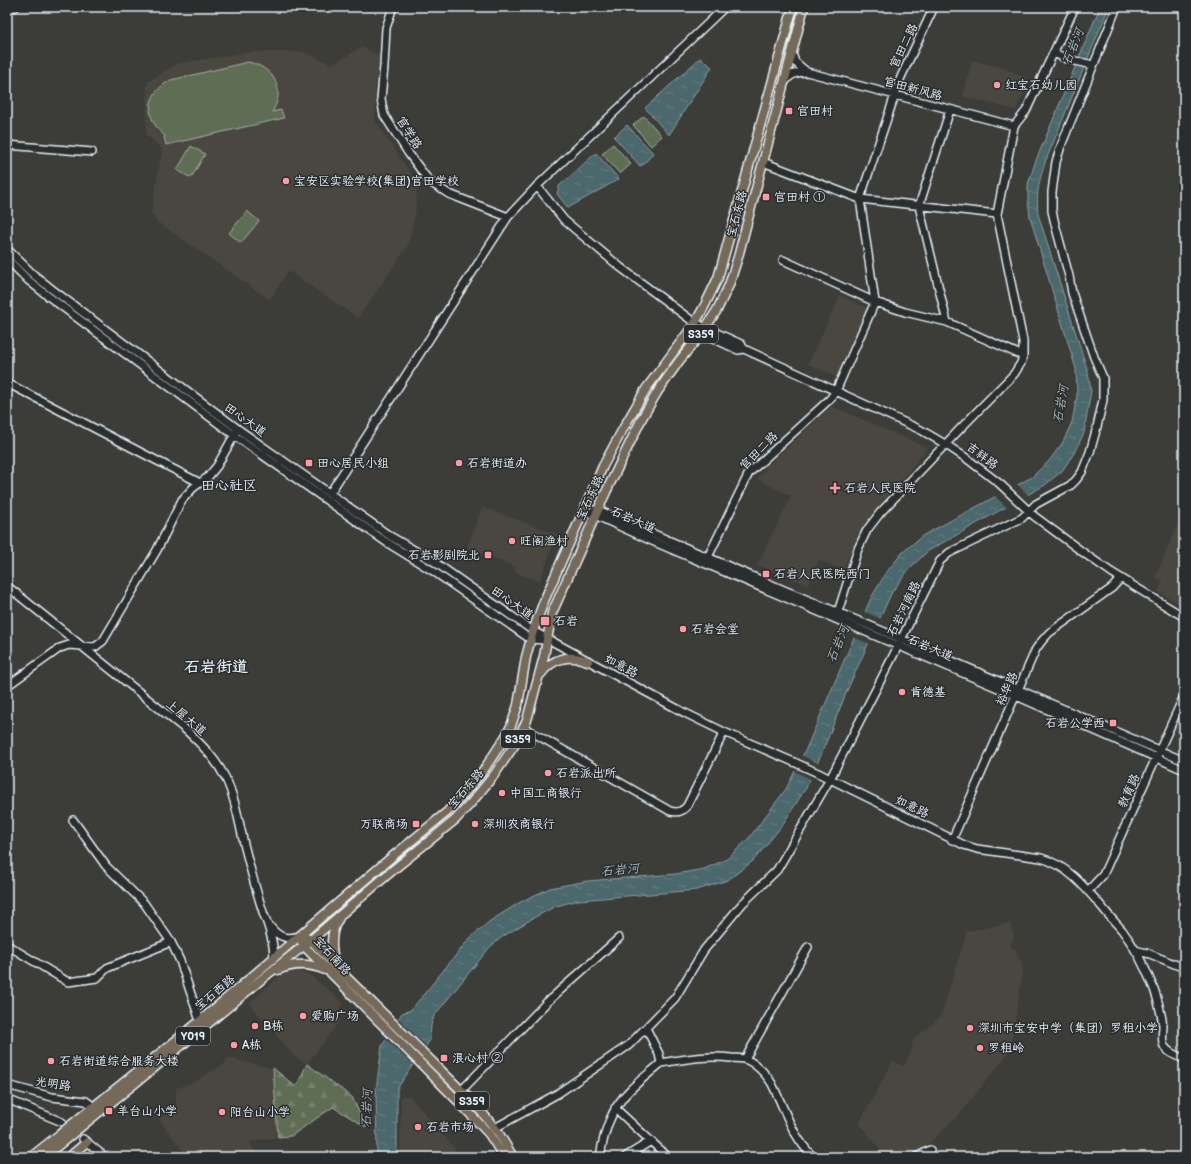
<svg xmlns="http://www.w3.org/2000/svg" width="1191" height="1164" viewBox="0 0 1191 1164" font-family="'Balsamiq Sans','LXGW WenKai TC',sans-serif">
	<defs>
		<pattern id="forest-firs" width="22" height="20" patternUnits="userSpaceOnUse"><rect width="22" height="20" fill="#616d54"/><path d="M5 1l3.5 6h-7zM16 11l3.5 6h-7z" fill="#78826d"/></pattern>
		<pattern id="water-ripples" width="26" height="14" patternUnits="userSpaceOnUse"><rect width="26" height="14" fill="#4b686d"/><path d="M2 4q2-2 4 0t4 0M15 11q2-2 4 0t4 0" fill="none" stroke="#657e83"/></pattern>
	</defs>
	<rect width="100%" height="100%" fill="#3c3c38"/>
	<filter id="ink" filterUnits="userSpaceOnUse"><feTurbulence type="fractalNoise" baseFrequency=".025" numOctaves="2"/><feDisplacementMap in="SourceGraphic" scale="8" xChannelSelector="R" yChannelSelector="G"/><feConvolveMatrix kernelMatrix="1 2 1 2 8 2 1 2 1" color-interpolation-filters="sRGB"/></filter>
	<g filter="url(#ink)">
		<path fill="#49463f" d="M362,47L380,56L375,93V120L414,178L417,188L416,209L408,246L358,318L288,271L270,300L157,222L151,213L162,149L146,135L147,82L176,64L248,52H304L332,64Z
			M972,60L1005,68L1030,80L1016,110L963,97Z
			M840,295L877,313L845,381L808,364Z
			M832,406L928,448L869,518L857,537L843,570L819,560L808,585L757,565L791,496L757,479L768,465Z
			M482,507L557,534L540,581L514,572L516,567L467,548Z
			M1184,510V606L1158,592L1163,581L1155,577Z
			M1184,712V751L1181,748L1175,731Z
			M1010,923L1014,936L1010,946L1016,950L1018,959H1021L1023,971L1011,1043L1007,1055L959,1115L931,1142L910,1157H886L859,1123L893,1061L904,1066L912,1049L913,1040L941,1016L967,931Z
			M295,971L309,974L344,1003L335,1015L341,1020L307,1064L294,1056L249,1003L281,975Z
			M228,1058L273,1068L278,1137L249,1142L260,1157H187L158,1118L176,1105V1088L192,1083L224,1064Z
			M401,1096H410L462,1157H400Z"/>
		<path fill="#616d54" stroke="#a4afa6" d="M248,62C273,67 287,89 272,112L281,110L284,118L166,145L164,137L165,136C143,118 146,93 171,80Z
			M644,116L662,136L651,146L633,125Z
			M613,144L631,164L620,174L602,154Z
			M191,146L205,154L191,178L177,170Z
			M247,211L259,221L241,243L229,233Z"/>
		<path fill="url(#forest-firs)" stroke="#a4afa6" d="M307,1064L352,1097L366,1127L333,1107L291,1136L278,1137L273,1068L296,1087Z"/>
		<path fill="url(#water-ripples)" stroke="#8a9fa5" d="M1100,7H1109L1046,160C1039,181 1036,191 1038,214L1088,372L1091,391L1084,433L1074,453L1062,471L1045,485L928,551L909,569L892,592L879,620L849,686L821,755L806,788L781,827L753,861L728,880L697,890L579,900L556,906L535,917L502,937L490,947L434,1016L431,1026L430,1040L412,1066L397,1089V1157H377L376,1090L382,1046L402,1013L411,1010L469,939L490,921L522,901L550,888L587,881L676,874L704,869L727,859L749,838L786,789L806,749L871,598L886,573L902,553L922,536L1032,477L1049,461L1063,442L1072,422L1077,396L1076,369L1030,217L1028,200V184L1035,163Z
			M700,58L712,67L669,135L645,108Z
			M627,125L653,153L644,164L640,166L614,137Z
			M596,153L619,179L568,208L557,194L559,186Z"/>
		<path fill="#3c3c38" d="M1016,483L1030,497L1008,509L994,495Z
			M863,611L881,619L870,644L852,637Z
			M801,755L819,764L812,780L793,770Z
			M397,1017L426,1046L413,1065L385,1038Z"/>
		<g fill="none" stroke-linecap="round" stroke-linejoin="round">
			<defs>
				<path id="minor" d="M393,7L386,28L384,66L381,99L384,115L409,154L426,177L433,184L449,194L508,217
					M792,53L795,62L807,72
					M1054,53L1067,59L1093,65
					M785,82C790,74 797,72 807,72L1014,126
					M1014,126L1026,111L1075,7
					M7,145L92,152
					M763,162L860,199L997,214
					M537,186L564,220L620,267L695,323L741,344L744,349L921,430L945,444L966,458L1000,484L1034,516L1088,556L1111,572L1184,617
					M7,249L34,275L53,290L238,429L390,536L433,561L533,631L685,713L724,732L796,763
					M7,259L28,280L48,296L234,435L386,542L433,571L530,639L545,640
					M783,260L875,302L905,312L947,322L1023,356
					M947,322L919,206L950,110
					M699,329L702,333L738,350L744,349
					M7,383L200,483
					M330,493L508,217L537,186L725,7
					M584,510L652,541L1005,691L1184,770
					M594,510H598L784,590L878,629L1184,761
					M708,557L749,473L830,399L836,391L875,302L860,199L901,77L934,7
					M7,586L186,730C201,744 215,758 225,777C235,797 239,822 244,844C250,868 256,891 264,915C268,924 276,950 273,959
					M837,615L858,549L867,530L880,513L960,429L1014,374L1021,363L1023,356V341L997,214L1014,126
					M7,686L60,648L69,645L95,647L103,641L157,550L182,500L193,488L208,477L217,466L236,432
					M523,727L670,811C677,813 682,812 687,806L724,732
					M818,773L964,845L977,849L1041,858C1067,865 1085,887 1102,907C1108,915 1115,922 1122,930C1135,947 1146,969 1154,989C1158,1000 1161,1013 1163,1025C1163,1031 1161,1040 1164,1046C1168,1053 1177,1056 1184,1059
					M73,820L106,866L144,903L171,942L180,961L200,1021
					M952,840L1036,649L1041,642L1049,633L1112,588L1121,578
					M1088,891L1103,875L1184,696
					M269,925C276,935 285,941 299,936
					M7,945L68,982L97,978L107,968L171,942
					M1135,950L1150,954L1184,968
					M745,1059L808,947
					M661,1063C685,1059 707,1055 731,1058C736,1058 742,1058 747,1060C757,1064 770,1078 774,1088C787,1115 792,1135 813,1157
					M7,1085L52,1097L86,1101L94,1107
					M461,1091L547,1002L619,938
					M7,1099L62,1122
					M615,1108L668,1157
					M495,1128L557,1094L629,1045L675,998L704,950L742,904L777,870L830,779L891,660L940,561L949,553L955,550L1022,518L1036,504L1071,485L1076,480L1082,472L1090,452L1097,427L1103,400V378L1094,357L1072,293L1069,276L1055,224L1052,211V192L1056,162L1061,146L1117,7
					M83,1139L105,1157
					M600,1157C604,1132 611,1108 630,1090C640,1080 651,1072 661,1063L659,1054L646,1028
					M625,1157L651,1141
					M917,1157L930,1150"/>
				<path id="major" d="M7,9L15,7
					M541,674C552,658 570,654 588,661
					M307,938L311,940L339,970L475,1104L498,1132L513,1157
					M302,942L304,946L460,1103L489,1134L504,1157
					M337,966C330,952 330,931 339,918
					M278,970C294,963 309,963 325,970
					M77,1120L200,1021L393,856L447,812L463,795L485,768L506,736L511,726L518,705L526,657L533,631L544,601L603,466L624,427L646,389L695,323L705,305L718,278L793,7
					M82,1126L164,1060L268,974L311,940L393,870L455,820L471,803L494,775L516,743L527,720L544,656L552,613L606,492L642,418L658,391L679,361L702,333L717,310L729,285L738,257L804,7
					M31,1157L60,1134
					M44,1157L65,1140
					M69,1157L87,1142"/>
			</defs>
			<use href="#minor" stroke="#e8f1f8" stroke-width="10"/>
			<use href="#major" stroke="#e8f1f8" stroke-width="11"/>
			<use href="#minor" stroke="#2a2d2e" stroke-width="7"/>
			<use href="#major" stroke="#746a5a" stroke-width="8"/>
			<defs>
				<path id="minor-bridge" d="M796,763L818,773"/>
				<path id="major-bridge" d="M60,1134L77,1120
					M65,1140L82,1126"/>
			</defs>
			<use href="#minor-bridge" stroke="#e8f1f8" stroke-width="10" stroke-linecap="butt"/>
			<use href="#major-bridge" stroke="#e8f1f8" stroke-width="11" stroke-linecap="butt"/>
			<use href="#minor-bridge" stroke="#2a2d2e" stroke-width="7"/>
			<use href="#major-bridge" stroke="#746a5a" stroke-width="8"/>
		</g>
	</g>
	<g fill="#ff9aa2" stroke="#2a2d2e" stroke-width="1.5">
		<circle cx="997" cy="85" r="4"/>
		<rect x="785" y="107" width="8" height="8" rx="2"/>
		<circle cx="286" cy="181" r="4"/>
		<rect x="762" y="193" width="8" height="8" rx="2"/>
		<rect x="305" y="459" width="8" height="8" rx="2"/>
		<circle cx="459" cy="463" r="4"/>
		<path d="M833 482h4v4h4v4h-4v4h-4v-4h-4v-4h4z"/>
		<circle cx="512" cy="541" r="4"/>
		<rect x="484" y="551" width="8" height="8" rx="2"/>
		<rect x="762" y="570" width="8" height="8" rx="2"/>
		<rect x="540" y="616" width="10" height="10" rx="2"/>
		<circle cx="683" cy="629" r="4"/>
		<circle cx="902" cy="692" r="4"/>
		<rect x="1109" y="719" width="8" height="8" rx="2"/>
		<circle cx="548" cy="773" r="4"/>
		<circle cx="502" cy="793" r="4"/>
		<rect x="412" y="820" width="8" height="8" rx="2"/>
		<circle cx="475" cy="824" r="4"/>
		<circle cx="303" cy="1016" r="4"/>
		<circle cx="255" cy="1026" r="4"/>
		<circle cx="970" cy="1028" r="4"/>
		<circle cx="234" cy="1045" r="4"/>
		<circle cx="980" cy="1048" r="4"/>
		<rect x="440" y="1054" width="8" height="8" rx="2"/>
		<circle cx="51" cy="1061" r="4"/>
		<rect x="105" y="1107" width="8" height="8" rx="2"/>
		<circle cx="222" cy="1112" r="4"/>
		<circle cx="418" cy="1127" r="4"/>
	</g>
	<g text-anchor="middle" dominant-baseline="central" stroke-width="3" stroke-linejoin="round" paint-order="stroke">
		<g fill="#2a2d2e" stroke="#afb6bb" stroke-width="1">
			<rect x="684" y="325" width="34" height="18" rx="3"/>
			<rect x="501" y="730" width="34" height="18" rx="3"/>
			<rect x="176" y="1027" width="34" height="18" rx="3"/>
			<rect x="455" y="1092" width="34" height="18" rx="3"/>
		</g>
		<g font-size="11" font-weight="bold" fill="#e8f1f8">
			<text x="701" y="334">S359</text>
			<text x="518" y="739">S359</text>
			<text x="193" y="1036">Y019</text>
			<text x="472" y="1101">S359</text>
		</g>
		<g font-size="12" fill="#e8f1f8" stroke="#2a2d2e">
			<text transform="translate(904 46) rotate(-64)">官田二路</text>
			<text transform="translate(913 89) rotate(15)">官田新风路</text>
			<text transform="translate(409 133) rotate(57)">官学路</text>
			<text transform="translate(737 214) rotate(-75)">宝石东路</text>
			<text transform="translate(245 420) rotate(36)">田心大道</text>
			<text transform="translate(759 451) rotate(-45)">官田二路</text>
			<text transform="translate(982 456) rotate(37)">吉祥路</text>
			<text transform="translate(590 498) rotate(-65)">宝石东路</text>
			<text transform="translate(633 520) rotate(24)">石岩大道</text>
			<text transform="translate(512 603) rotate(35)">田心大道</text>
			<text transform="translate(904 609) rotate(-64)">石岩河南路</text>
			<text transform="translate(930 648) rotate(23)">石岩大道</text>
			<text transform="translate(621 666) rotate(28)">如意路</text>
			<text transform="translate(1007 689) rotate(-66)">裕华路</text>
			<text transform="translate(186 718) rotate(40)">上屋大道</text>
			<text transform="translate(466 789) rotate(-49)">宝石东路</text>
			<text transform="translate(1129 791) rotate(-66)">教育路</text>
			<text transform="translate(912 807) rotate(26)">如意路</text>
			<text transform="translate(332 956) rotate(47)">宝石南路</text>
			<text transform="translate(215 993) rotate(-40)">宝石西路</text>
			<text transform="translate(53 1084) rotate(9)">光明路</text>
		</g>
		<g font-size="12" fill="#e8f1f8" stroke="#2a2d2e" text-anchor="start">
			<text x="1005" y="85">红宝石幼儿园</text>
			<text x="797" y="111">官田村</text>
			<text x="294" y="181">宝安区实验学校(集团)官田学校</text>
			<text x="774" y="197">官田村 ①</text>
			<text x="317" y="463">田心居民小组</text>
			<text x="467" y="463">石岩街道办</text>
			<text x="844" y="488">石岩人民医院</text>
			<text x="520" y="541">旺阁渔村</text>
			<text x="480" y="555" text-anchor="end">石岩影剧院北</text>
			<text x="774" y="574">石岩人民医院西门</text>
			<text x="554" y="621">石岩</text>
			<text x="691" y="629">石岩会堂</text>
			<text x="910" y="692">肯德基</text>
			<text x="1105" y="723" text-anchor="end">石岩公学西</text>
			<text x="556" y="773">石岩派出所</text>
			<text x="510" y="793">中国工商银行</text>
			<text x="408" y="824" text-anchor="end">万联商场</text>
			<text x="483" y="824">深圳农商银行</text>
			<text x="311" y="1016">爱购广场</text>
			<text x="263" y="1026">B栋</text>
			<text x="978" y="1028">深圳市宝安中学（集团）罗租小学</text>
			<text x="242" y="1045">A栋</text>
			<text x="988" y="1048">罗租岭</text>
			<text x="452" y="1058">浪心村 ②</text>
			<text x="59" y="1061">石岩街道综合服务大楼</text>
			<text x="117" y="1111">羊台山小学</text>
			<text x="230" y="1112">阳台山小学</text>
			<text x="426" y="1127">石岩市场</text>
		</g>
		<g font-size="13" font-style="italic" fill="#a9bac0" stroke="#2a2d2e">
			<text transform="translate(1073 47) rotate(-68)">石岩河</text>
			<text transform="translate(1061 404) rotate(-80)">石岩河</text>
			<text transform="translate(838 644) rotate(-67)">石岩河</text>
			<text transform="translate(620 870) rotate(-5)">石岩河</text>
			<text transform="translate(367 1108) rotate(-88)">石岩河</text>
		</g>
		<g font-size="14" fill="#e8f1f8" stroke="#2a2d2e">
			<text x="229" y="485">田心社区</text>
		</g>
		<g font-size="16" font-weight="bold" fill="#e8f1f8" stroke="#2a2d2e">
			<text x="216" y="667">石岩街道</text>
		</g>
	</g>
	<rect width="1191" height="1164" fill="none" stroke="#2a2d2e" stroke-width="24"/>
	<rect x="12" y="12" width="1167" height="1140" fill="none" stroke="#e8f1f8" stroke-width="1.5" filter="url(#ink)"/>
</svg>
